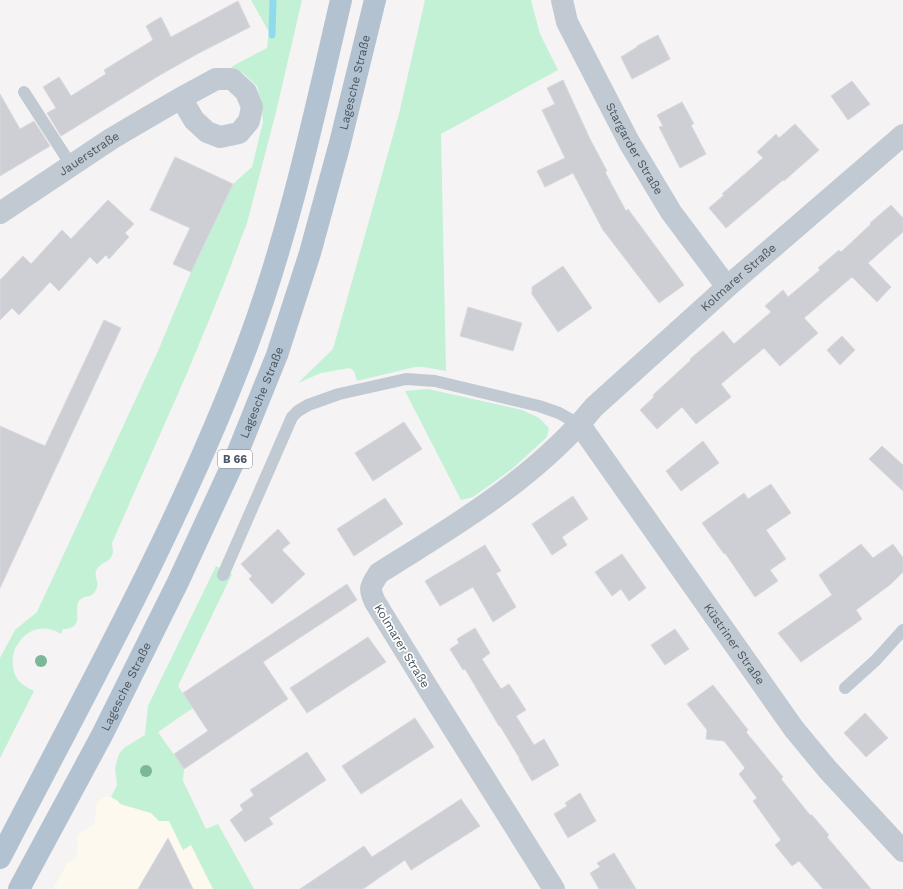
<svg xmlns="http://www.w3.org/2000/svg" width="903" height="889" viewBox="0 0 903 889" font-family="'Work Sans',sans-serif">
	<rect width="100%" height="100%" fill="#f5f3f3"/>
	<path fill="#fdf9ef" d="M106,796L115,798L120,804L151,813L159,821H169L183,849L191,845L213,889H53L67,863L75,858L77,854L78,848L77,839L78,835L91,826L95,823L96,805L98,801Z"/>
	<path fill="#c3f1d5" d="M251,0H302L276,112L247,223L223,286L188,371L112,543C112,546 113,549 113,552C112,562 101,562 97,569C93,575 99,581 97,587C93,599 88,594 81,599C70,607 88,628 63,629L61,634C30,614 0,653 18,680C22,685 28,688 34,691L0,758V658L15,630L37,612L158,351L191,272L233,184L252,167L263,122L261,102L257,86L243,73L231,67L267,48L269,32Z
		M425,0H531L540,34L558,70L441,134L446,371L423,367H415L357,381L354,371L350,368L321,373L298,383L333,349L399,114Z
		M428,389L522,410L539,418L549,428L547,437L512,469L473,497L461,500L405,391Z
		M216,566L232,574L178,686L193,708L158,732L184,769L183,781L206,829L218,824L254,889H213L191,845L183,850L169,821H159L151,813L120,804L118,801L111,797L117,785L115,768L119,754L124,748L145,735L148,706Z"/>
	<g fill="none" stroke-linecap="round" stroke-linejoin="round">
		<path stroke="#90daee" stroke-width="7" d="M272,35L273,0"/>
	</g>
	<path fill="#cdcfd5" stroke="#d7d9de" d="M238,1L250,27L199,53L160,75L61,136L47,113L56,108L43,87L59,77L71,96L106,74L104,70L153,40L146,26L161,17L171,37Z
		M658,35L670,59L632,79L621,57L637,47V46Z
		M563,80L590,139L607,171L605,172L626,211L628,209L684,285L659,303L603,230L573,173L545,187L537,171L565,158L542,110L555,104L547,88Z
		M852,81L870,104L848,120L831,96Z
		M0,94L20,129L34,121L50,146L0,176Z
		M682,102L694,124L691,125L706,154L680,168L659,127L663,126L657,115Z
		M795,124L819,150L784,181L783,180L726,228L709,208L724,195L722,194L763,158L757,152L776,134L779,138Z
		M175,157L233,184L191,272L173,264L190,228L150,210Z
		M108,200L134,224L125,233L129,237L109,259L106,255L97,264L90,257L59,291L50,282L19,315L12,308L0,320V280L23,256L31,264L62,230L71,239Z
		M891,205L903,218V232L868,263L891,287L877,302L852,277L804,318L818,333L780,366L764,348L721,384L731,397L696,424L682,407L657,429L640,410L654,397L653,395L691,360L690,359L723,331L734,344L771,312L765,306L783,290L788,297L820,270L818,268L839,250L841,252L871,224L870,223Z
		M563,266L592,308L558,332L532,294V287Z
		M468,307L522,323L513,351L460,336Z
		M104,320L121,328L0,588V426L45,446Z
		M842,336L855,350L840,365L827,350Z
		M404,422L422,449L373,481L355,453Z
		M703,441L719,463L681,491L666,471Z
		M882,446L903,465V491L869,459Z
		M771,484L791,513L766,530L786,559L770,570L778,581L755,597L725,553L724,554L702,523L744,493L748,499Z
		M573,496L588,519L562,537L567,545L552,555L532,524Z
		M385,498L403,524L354,556L337,529Z
		M278,529L290,543L282,550L305,574L272,604L249,579L252,576L241,564Z
		M861,544L873,558L893,544L903,558V572L891,584L856,610L862,619L801,662L778,633L832,595L819,575Z
		M485,545L501,571L496,573L516,607L493,622L473,587L440,606L425,581Z
		M622,554L646,588L629,601L621,589L612,596L595,572Z
		M347,584L357,600L263,662L288,699L184,769L174,754L208,731L183,693Z
		M475,628L490,653L482,659L501,689L509,684L526,710L516,716L534,745L544,739L559,765L532,781L519,759H520L500,726H499L465,669L463,670L450,649L459,643L457,639Z
		M675,629L689,649L665,665L651,645Z
		M368,637L386,662L307,713L290,688Z
		M713,685L748,730L746,732L783,777L781,779L810,815H812L829,835L827,837L871,889H823L799,861L792,866L775,845L781,840L753,801L757,798L739,774L745,768L724,741L706,739L707,730L687,704Z
		M865,713L888,738L866,757L844,733Z
		M415,718L434,747L361,794L342,766Z
		M307,752L326,780L269,818L273,824L245,842L230,820L243,810L240,805L254,795L250,790Z
		M580,793L596,821L568,838L554,814L567,806L565,803Z
		M461,799L480,826L411,870L405,860L363,889H300L364,846L372,857Z
		M168,838L193,889H138Z
		M614,853L636,889H599L590,873L600,867L597,863Z"/>
	<g fill="none" stroke-linecap="round" stroke-linejoin="round">
		<path stroke="#c1cad2" stroke-width="12" d="M24,92L71,165
			M223,575L292,417L298,411L308,405L339,394L406,379L435,381L539,406L559,413L580,425
			M845,688L876,660L903,630"/>
		<g stroke="#c1cad2" stroke-width="22">
			<path id="s1" d="M562,0L567,22L629,142L671,212L727,287"/>
			<path id="s2" d="M0,213L111,139L138,123L181,98L216,79H232L246,92L252,107L249,121L239,133L220,137L207,132L194,120L181,98"/>
			<path id="s3" d="M580,425L794,729L828,770L903,851"/>
			<path id="s4" d="M554,889L431,693L375,602C368,587 371,586 379,573C456,525 536,478 594,407L727,287L903,135"/>
		</g>
		<g stroke="#b3c2d1" stroke-width="22">
			<path d="M0,858C87,690 180,524 247,346C289,234 314,116 341,0"/>
			<path id="s5" d="M19,889L102,735L178,582L235,459L277,355L310,253L340,143L375,0"/>
		</g>
	</g>
	<g fill="#7bb799">
		<circle cx="41" cy="661" r="6"/>
		<circle cx="146" cy="771" r="6"/>
	</g>
	<g text-anchor="middle" dominant-baseline="central" stroke-width="3.5" stroke-linejoin="round" paint-order="stroke">
		<rect fill="#fff" stroke="#808990" stroke-width="1" x="218" y="450" width="34" height="18" rx="3"/>
		<g font-size="11" font-weight="bold" fill="#4a5661">
			<text x="235" y="459">B 66</text>
		</g>
		<g font-size="12" fill="#4a5661" stroke="#fff">
			<text stroke="none"><textPath href="#s5" startOffset="877">Lagesche Straße</textPath></text>
			<text stroke="none"><textPath href="#s1" startOffset="166">Stargarder Straße</textPath></text>
			<text stroke="none"><textPath href="#s2" startOffset="107">Jauerstraße</textPath></text>
			<text stroke="none"><textPath href="#s4" startOffset="837">Kolmarer Straße</textPath></text>
			<text stroke="none"><textPath href="#s5" startOffset="553">Lagesche Straße</textPath></text>
			<text stroke="none"><textPath href="#s3" startOffset="268">Küstriner Straße</textPath></text>
			<text transform="translate(402 646) rotate(59)">Kolmarer Straße</text>
			<text stroke="none"><textPath href="#s5" startOffset="229">Lagesche Straße</textPath></text>
		</g>
	</g>
</svg>
